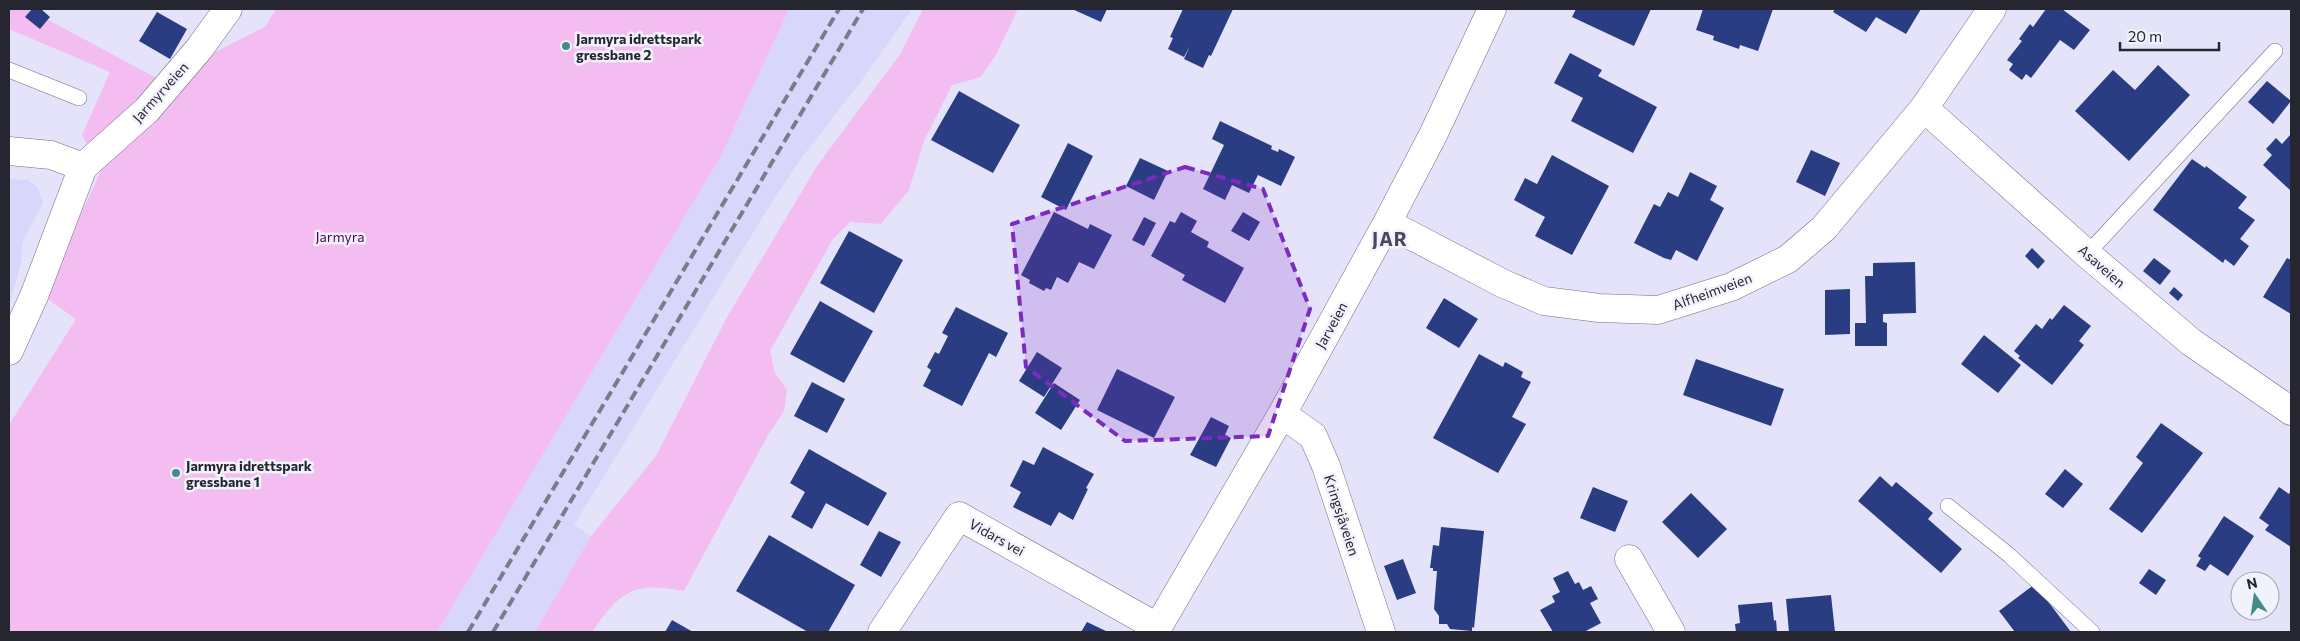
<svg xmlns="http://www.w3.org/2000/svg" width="2300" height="641" viewBox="0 0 2300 641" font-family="Commissioner,sans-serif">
	<rect width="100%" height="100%" fill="#e4e3fa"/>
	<path fill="#d8d6fa" d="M789,9H912L857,87L802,157L772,202L574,525L591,536L535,632H437L721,156Z
		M9,179L28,180L38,188L43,203L22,243L21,263L9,306Z"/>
	<path fill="#f3bdf1" d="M9,9H28L160,80L265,27L276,9H789L721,156L437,632H9V425L76,319L46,298V289L101,171L82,135L110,72L9,29Z
		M923,9H1018L997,53L981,77L952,85L924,141L909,190L881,224L850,222L833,239L770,351L775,373L787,390L784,411L768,435L684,591C633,581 620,592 592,632H535L591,536L656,456L726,319L817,166L901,53Z"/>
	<path fill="#2a3d82" d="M32,9H41L50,17L40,29L25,17Z
		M1072,9H1107L1101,22Z
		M1183,9H1233L1211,56L1209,55L1203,68L1184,59L1190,46L1184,57L1168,49L1173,38L1170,37Z
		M1576,9H1651L1634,46L1572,17Z
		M1703,9H1773L1758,51L1740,45L1739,49L1713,40L1714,36L1696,30Z
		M1835,9H1921L1906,34L1876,17L1866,32L1833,12Z
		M2046,9H2062L2090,30L2074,50L2060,40L2031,78L2026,74L2022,80L2009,70L2013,64L2007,60L2022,41L2019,39L2030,24L2033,27Z
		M157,12L187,29L170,59L139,41Z
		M1570,53L1602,70L1598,76L1657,107L1633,153L1571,121L1583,98L1554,83Z
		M2158,65L2190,95L2129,161L2075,111L2113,70L2135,90Z
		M2267,81L2291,101L2273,124L2248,102Z
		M959,91L1020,125L993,173L931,140Z
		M1220,121L1272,146L1271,149L1278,152L1279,149L1295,157L1281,186L1258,175L1249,193L1232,185L1225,200L1203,189L1224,145L1212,139Z
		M2291,134V191L2263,165L2272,155L2266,149L2276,138L2282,144Z
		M1068,143L1093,156L1066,210L1041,197Z
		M1811,150L1840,163L1825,196L1796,182Z
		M1552,155L1609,186L1572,255L1535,236L1545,217L1514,200L1525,178L1537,184Z
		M1140,158L1168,171L1154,200L1126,186Z
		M2192,159L2205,168L2206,166L2247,197L2238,208L2255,220L2240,239L2249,246L2234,266L2225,259L2223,263L2153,210Z
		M1690,172L1717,186L1710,200L1724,208L1697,261L1676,250L1671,260L1664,258L1634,243L1654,204L1660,207L1668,192L1678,197Z
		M1054,212L1088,229L1090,224L1112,235L1094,269L1079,262L1068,283L1057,277L1051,290L1046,288L1044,291L1029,283L1030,280L1021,275Z
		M1181,212L1197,221L1191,232L1209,242L1207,247L1244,268L1225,303L1182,280L1185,275L1151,256L1170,221L1175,223Z
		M1243,212L1260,222L1249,241L1231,231Z
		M1144,217L1156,223L1144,246L1132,240Z
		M849,231L903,260L874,313L820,283Z
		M2032,248L2045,261L2038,269L2025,256Z
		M2154,258L2171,271L2160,285L2143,271Z
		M2287,258L2291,260V314L2263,297Z
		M1915,262L1916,313L1883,314V322L1887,323V346H1855V323H1866L1865,276H1873V263Z
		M2174,287L2183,295L2178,301L2169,293Z
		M1850,289V334L1825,335V290Z
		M1444,298L1478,319L1459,348L1426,328Z
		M820,301L873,331L844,383L790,354Z
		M2064,305L2091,326L2079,341L2084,345L2052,385L2018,358L2020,356L2014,351L2036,324L2042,329L2050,318L2052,320Z
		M956,307L1008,333L996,357L989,353L962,406L923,386L931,370L927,367L935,352L939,354L948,336L942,333Z
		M1984,335L2021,365L1998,393L1961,364Z
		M1037,352L1062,368L1044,397L1019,381Z
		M1479,354L1503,367L1505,362L1523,372L1521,377L1531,382L1512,417L1526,424L1498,473L1433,438Z
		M1696,359L1784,389L1771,426L1683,395Z
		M1117,369L1175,397L1154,438L1097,410Z
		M812,382L845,399L827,433L794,416Z
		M1054,383L1080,400L1061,430L1035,413Z
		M1211,417L1229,426L1225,435L1231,438L1216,467L1190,455Z
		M2161,423L2203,453L2142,533L2109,509L2143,463L2136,457Z
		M1043,447L1094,474L1086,488L1088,489L1073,520L1059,512L1051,526L1013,507L1021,492L1010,486L1023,460L1034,465Z
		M809,449L887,493L868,526L826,503L812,529L791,517L805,492L790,483Z
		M2065,469L2083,484L2063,508L2045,494Z
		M1880,476L1892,487L1896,482L1933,513L1928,519L1962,549L1941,573L1858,501Z
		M1593,487L1628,501L1615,532L1580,518Z
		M2279,487L2289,494L2291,490V547L2265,530L2269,525L2259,518Z
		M1691,493L1727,529L1698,558L1662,522Z
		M2224,516L2254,536L2228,576L2210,564L2205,571L2196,566L2201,558L2198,556Z
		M1441,527L1484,531L1474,628L1472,627V631L1450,629L1447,624H1439V616L1434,609L1437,571H1433V568H1430L1433,545L1439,546Z
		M879,531L901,542L881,577L860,565Z
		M769,535L855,585L828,632H808L736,591Z
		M1403,559L1416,593L1397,600L1384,566Z
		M2149,569L2166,580L2156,595L2139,583Z
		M1568,571L1575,584L1579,582L1583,590L1591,586L1598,599L1590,603L1601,623L1584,632H1553L1540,610L1555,602L1552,596L1560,592L1553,578Z
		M2035,584L2071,632H2015L1999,611Z
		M1831,595L1835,632H1789L1786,599Z
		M1772,602L1774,621L1776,620L1777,632H1736L1735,624L1740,623L1738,605Z
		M672,620L693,632H665Z
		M1087,622L1108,632H1081Z"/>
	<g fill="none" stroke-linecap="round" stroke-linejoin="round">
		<defs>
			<path id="service" d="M9,70L79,98
				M2087,254L2275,51
				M1948,506L2009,555L2092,632"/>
			<path id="minor" d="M1924,108L2087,254L2191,342L2291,411
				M9,151L51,155L83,167L34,296L9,351
				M83,167L147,110L199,49L228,9
				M1387,223L1504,284L1544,301L1599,308L1658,310L1731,287L1788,259L1824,228L1924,108L1992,9
				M1282,414L1313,436L1326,466L1381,632
				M1629,559L1671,632
				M882,632L959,516L1157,627
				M1155,632L1282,414L1387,223L1433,135L1492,9"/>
		</defs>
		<use href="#service" stroke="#706e88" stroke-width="16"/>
		<use href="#minor" stroke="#706e88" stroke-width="29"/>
		<use href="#service" stroke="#fff" stroke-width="15"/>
		<use href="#minor" stroke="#fff" stroke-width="28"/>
		<path stroke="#7b7b8b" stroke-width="4" stroke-dasharray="10 5" stroke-linecap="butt" d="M468,632L839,9
			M493,632L863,9"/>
	</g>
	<path fill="#7b2cbf" fill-opacity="0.2" stroke="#7b2cbf" stroke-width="4" stroke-dasharray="10 6" stroke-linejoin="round" d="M1185,167L1263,189L1310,309L1268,436L1125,441L1026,367L1012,224Z"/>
	<g fill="#448c87" stroke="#f2f2fd" stroke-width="2">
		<circle cx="566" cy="46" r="5"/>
		<circle cx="176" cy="473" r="5"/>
	</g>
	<g text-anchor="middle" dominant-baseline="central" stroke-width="5" stroke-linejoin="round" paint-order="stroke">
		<g font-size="14" font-weight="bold" fill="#262630" stroke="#f2f2fd" text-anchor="start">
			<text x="576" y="38">Jarmyra idrettspark<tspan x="576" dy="16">gressbane 2</tspan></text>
			<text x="186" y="465">Jarmyra idrettspark<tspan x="186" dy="16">gressbane 1</tspan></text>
		</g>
		<g font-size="14" fill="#262630" stroke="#f2f2fd">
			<text transform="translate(160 92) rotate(-48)">Jarmyrveien</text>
			<text transform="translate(2102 266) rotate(41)">Asaveien</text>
			<text transform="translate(1712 291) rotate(-20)">Alfheimveien</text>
			<text transform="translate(1331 325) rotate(-61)">Jarveien</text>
			<text transform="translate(1342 515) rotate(72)">Kringsjåveien</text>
			<text transform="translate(997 537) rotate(29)">Vidars vei</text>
		</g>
		<g font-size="14" fill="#570058" stroke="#f2f2fd">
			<text x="340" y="236">Jarmyra</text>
		</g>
		<g font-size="19" font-weight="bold" letter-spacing="1" fill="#49475f" stroke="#f2f2fd">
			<text x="1390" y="238">JAR</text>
		</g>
	</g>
	<rect width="2300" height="641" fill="none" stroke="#262630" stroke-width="20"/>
	<g transform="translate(2255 596) rotate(347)"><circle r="24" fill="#f2f2fd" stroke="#a0a0ab"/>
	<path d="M0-4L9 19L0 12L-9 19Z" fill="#448c87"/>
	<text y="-8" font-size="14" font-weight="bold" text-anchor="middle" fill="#262630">N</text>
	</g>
	<path d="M2120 42v8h99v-8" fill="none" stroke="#262630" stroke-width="2.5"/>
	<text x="2128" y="42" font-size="15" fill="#262630" stroke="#f2f2fd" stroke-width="4" paint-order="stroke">20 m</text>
</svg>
